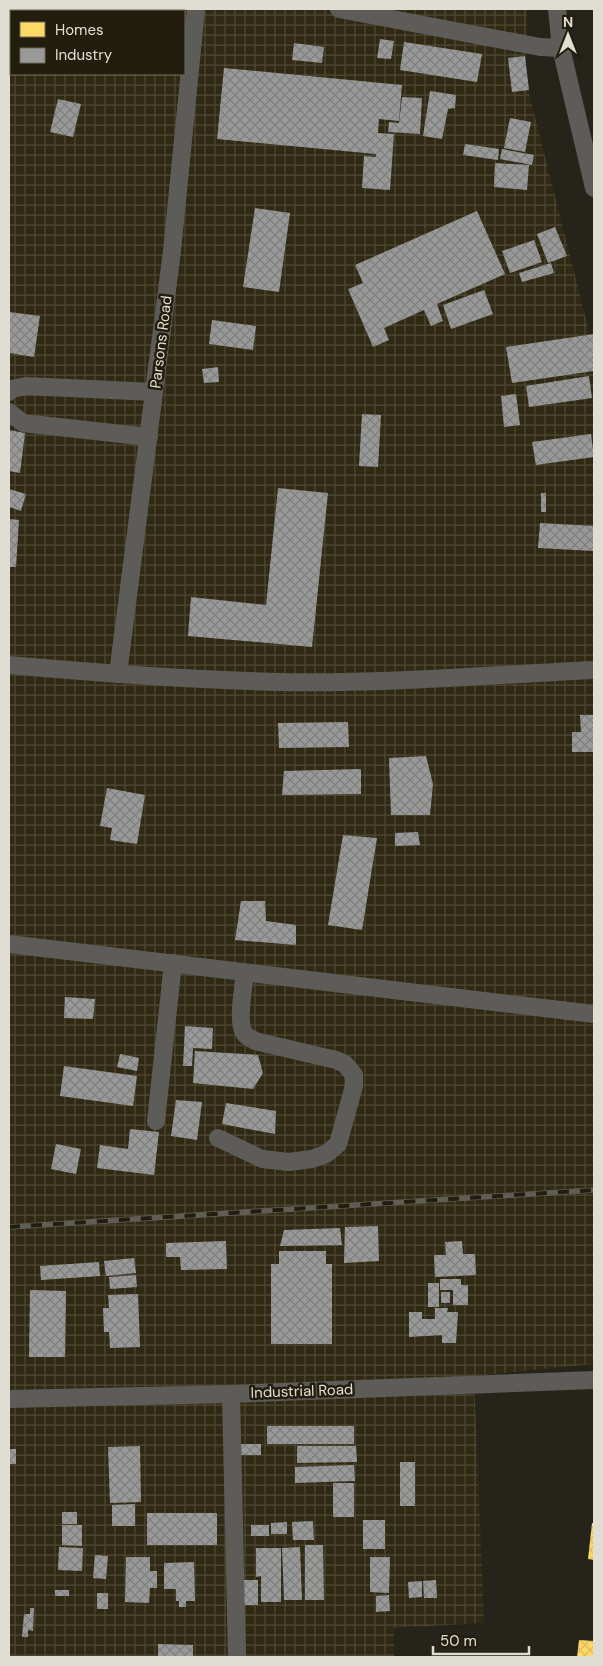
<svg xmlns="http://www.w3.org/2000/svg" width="603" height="1666" viewBox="0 0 603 1666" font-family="'DM Sans',sans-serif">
	<defs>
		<pattern id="industrial-grid" width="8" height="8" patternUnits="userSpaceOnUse" patternTransform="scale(1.25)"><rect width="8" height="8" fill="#302a14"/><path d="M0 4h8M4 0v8" fill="none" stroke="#4e4835"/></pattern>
		<pattern id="homes-cross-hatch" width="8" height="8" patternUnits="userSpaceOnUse" patternTransform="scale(1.25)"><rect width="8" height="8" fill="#ffd966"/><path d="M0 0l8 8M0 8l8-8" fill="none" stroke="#d9bb5e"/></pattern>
		<pattern id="industry-cross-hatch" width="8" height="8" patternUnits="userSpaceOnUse" patternTransform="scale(1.25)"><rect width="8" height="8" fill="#999"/><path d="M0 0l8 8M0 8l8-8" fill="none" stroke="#7f7f7e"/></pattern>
	</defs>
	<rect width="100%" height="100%" fill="#26231a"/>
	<path fill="url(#industrial-grid)" fill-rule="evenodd" d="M9,9H527L525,77L594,351V1364L474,1376L484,1623L394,1628V1657H9ZM11,11H184V74H11Z"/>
	<path fill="url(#homes-cross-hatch)" d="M592,1523H594V1560L588,1559Z
		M579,1640L594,1641V1657H577Z"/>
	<path fill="url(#industry-cross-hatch)" d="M380,39L394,41L391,59L377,58Z
		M404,42L482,54L477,82L400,70Z
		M294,43L324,47L322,63L292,60Z
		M525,56L529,90L512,92L508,58Z
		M224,68L402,85L399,121L379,119L378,133L394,134L390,190L362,188L364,156L376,157V154L217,139Z
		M430,91L456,95L455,108L448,109L442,139L423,136Z
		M402,97L422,98L420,134L388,132L389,122L399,123Z
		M58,99L81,104L73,137L50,132Z
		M510,118L531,122L525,152L504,148Z
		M465,144L499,149L498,160L463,155Z
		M502,149L534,155L532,165L500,159Z
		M495,163L529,165L527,190L494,187Z
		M255,208L290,213L279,292L243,287Z
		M477,211L505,274L437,304L443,321L431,326L424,310L384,328L389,340L373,347L348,289L363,283L355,265Z
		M555,227L567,256L548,263L537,234Z
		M534,240L542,262L510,273L502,251Z
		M551,263L554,273L522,282L519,273Z
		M484,290L493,314L451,329L443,305Z
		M9,312L40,316L34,357L9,353Z
		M212,320L256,326L253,350L209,344Z
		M594,334V371L512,383L506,347Z
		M218,367L219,382L204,383L202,369Z
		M589,376L592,398L529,407L526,386Z
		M516,394L520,425L504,427L501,396Z
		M362,414L381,415L378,467L359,466Z
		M9,430L25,433L20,473L9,471Z
		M591,434L594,457L536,465L532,442Z
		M278,488L328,493L312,647L188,636L191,597L266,605Z
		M9,489L26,494L21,511L9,507Z
		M541,493H546V512H541Z
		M9,519L19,520L16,567H9Z
		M540,523L594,526V551L538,548Z
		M580,715H594V752H572V732H581Z
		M348,722L349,747L279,748L278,723Z
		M426,756L433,784L430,815H391L389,758Z
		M361,769V794L282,795L284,771Z
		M107,788L145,795L137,844L110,840L112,828L100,826Z
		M418,832L420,845L395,846V833Z
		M343,835L377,838L362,930L328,925Z
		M241,901H265L266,921L296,925V945L235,940Z
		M65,997L95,999L93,1019L64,1018Z
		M185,1026L213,1028L212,1049L193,1048L192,1066H183Z
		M195,1051L258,1055L263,1073L253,1089L193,1083Z
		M120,1054L139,1058L137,1071L117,1067Z
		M64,1066L137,1076L133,1106L60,1096Z
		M176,1100L202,1102L197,1140L171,1136Z
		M226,1103L276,1111L275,1134L222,1124Z
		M130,1129L159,1132L154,1175L97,1168L100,1145L128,1149Z
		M56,1144L81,1149L76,1174L51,1169Z
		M378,1226L379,1261L344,1263L345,1227Z
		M340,1228L342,1245L280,1246L284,1230Z
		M226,1241L227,1269L181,1270L180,1257H166V1243Z
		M462,1241L463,1254H475L476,1275L435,1277L434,1255H446L445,1242Z
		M279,1251H326V1264H332V1344H271V1264H279Z
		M134,1258L136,1273L106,1276L104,1261Z
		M99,1262L100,1276L41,1280L40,1266Z
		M136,1275L137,1287L110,1289L109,1277Z
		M440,1279H461V1285H468V1305H453V1290H440Z
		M428,1283H439V1307H428Z
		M30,1290L66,1291L65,1357H29Z
		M441,1292H450V1303H441Z
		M138,1294L140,1347L110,1348L109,1332H104L103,1308H109L108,1295Z
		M435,1308H448L447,1312H458L456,1343H442V1335L409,1337V1312H422V1319H435Z
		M267,1426H354V1444H267Z
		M240,1444H261V1455H240Z
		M140,1446L141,1502L110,1503L108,1447Z
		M297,1446H356L357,1462L297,1463Z
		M9,1449H16V1464H9Z
		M400,1462H415V1506H400Z
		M354,1465L355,1481L295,1483V1467Z
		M333,1483H354V1517H333Z
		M135,1504V1526H112V1505Z
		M62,1512H77V1524H62Z
		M147,1513H217V1545H147Z
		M363,1520H385V1549H363Z
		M313,1521L314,1540H293L292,1522Z
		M287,1522V1534H271V1523Z
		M62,1525H82V1546L62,1545Z
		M251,1525H269V1536H251Z
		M305,1545H323L324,1600H305Z
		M59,1547L83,1548L82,1571L58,1570Z
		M300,1547L302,1600H284L282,1548Z
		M256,1548H281V1602H261V1576L256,1577Z
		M95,1555L108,1556L106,1579L93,1578Z
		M126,1557H150V1571H157V1588H150L149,1603L125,1602Z
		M370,1557H390L389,1593L370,1592Z
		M194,1562L195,1601H186V1607H179V1601H176V1589H164V1563Z
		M243,1580H258V1605H243Z
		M436,1580L437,1598H424L423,1581Z
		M422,1581V1597L409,1598L408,1582Z
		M55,1590H69V1596H55Z
		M97,1593H108V1609H97Z
		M389,1595L390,1611L376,1612V1596Z
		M30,1608H34L33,1631L28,1630V1637H22L24,1614H30Z
		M158,1644L193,1645V1657H158Z"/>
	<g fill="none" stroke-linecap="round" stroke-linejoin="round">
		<path stroke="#5e5c58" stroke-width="18" d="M339,9L540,47L561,48
			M557,9L561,48L594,188
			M9,392L12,389L26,386L154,392
			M9,412L23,423L149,437
			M9,665C99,673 190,680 281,682C385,684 490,675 594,670
			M118,674L172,251L196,9
			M9,944L594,1014
			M156,1121L173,963
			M218,1138L262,1159L289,1162L312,1159L326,1154L338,1144L354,1086V1075L345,1064L336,1060L255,1041C252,1039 247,1037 245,1034C236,1024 244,986 245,973
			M231,1394L237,1657
			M9,1399L231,1394L594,1380"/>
		<defs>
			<path id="rail" d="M9,1227L594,1190"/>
		</defs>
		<use href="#rail" stroke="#5f5d56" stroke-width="5.5"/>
		<use href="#rail" stroke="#221d0c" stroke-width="4" stroke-dasharray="11" stroke-linecap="butt"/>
	</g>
	<g text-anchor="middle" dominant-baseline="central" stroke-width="5" stroke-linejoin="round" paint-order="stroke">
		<g font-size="15" fill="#e0ddd2" stroke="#221d0c">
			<text transform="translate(161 342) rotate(-83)">Parsons Road</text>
			<text transform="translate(302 1391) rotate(-2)">Industrial Road</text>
		</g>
	</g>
	<rect width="603" height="1666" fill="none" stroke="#e0ddd2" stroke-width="20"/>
	<rect x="10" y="10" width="175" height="65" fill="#221d0c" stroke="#6e6a5b"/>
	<rect x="20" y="22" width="25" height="15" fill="#ffd966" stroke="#6e6a5b"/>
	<text x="55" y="35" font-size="15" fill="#e0ddd2">Homes</text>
	<rect x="20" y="48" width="25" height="15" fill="#999999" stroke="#6e6a5b"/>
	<text x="55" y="60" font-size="15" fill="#e0ddd2">Industry</text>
	<g transform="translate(568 35)" stroke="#221d0c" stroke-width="4" paint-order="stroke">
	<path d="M0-4L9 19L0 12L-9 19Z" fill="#e0ddd2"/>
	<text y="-8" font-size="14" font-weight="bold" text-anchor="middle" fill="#e0ddd2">N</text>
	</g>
	<path d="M433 1646v8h96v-8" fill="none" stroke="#e0ddd2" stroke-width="2.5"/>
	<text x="440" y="1646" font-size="15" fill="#e0ddd2" stroke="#221d0c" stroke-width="4" paint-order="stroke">50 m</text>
</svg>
